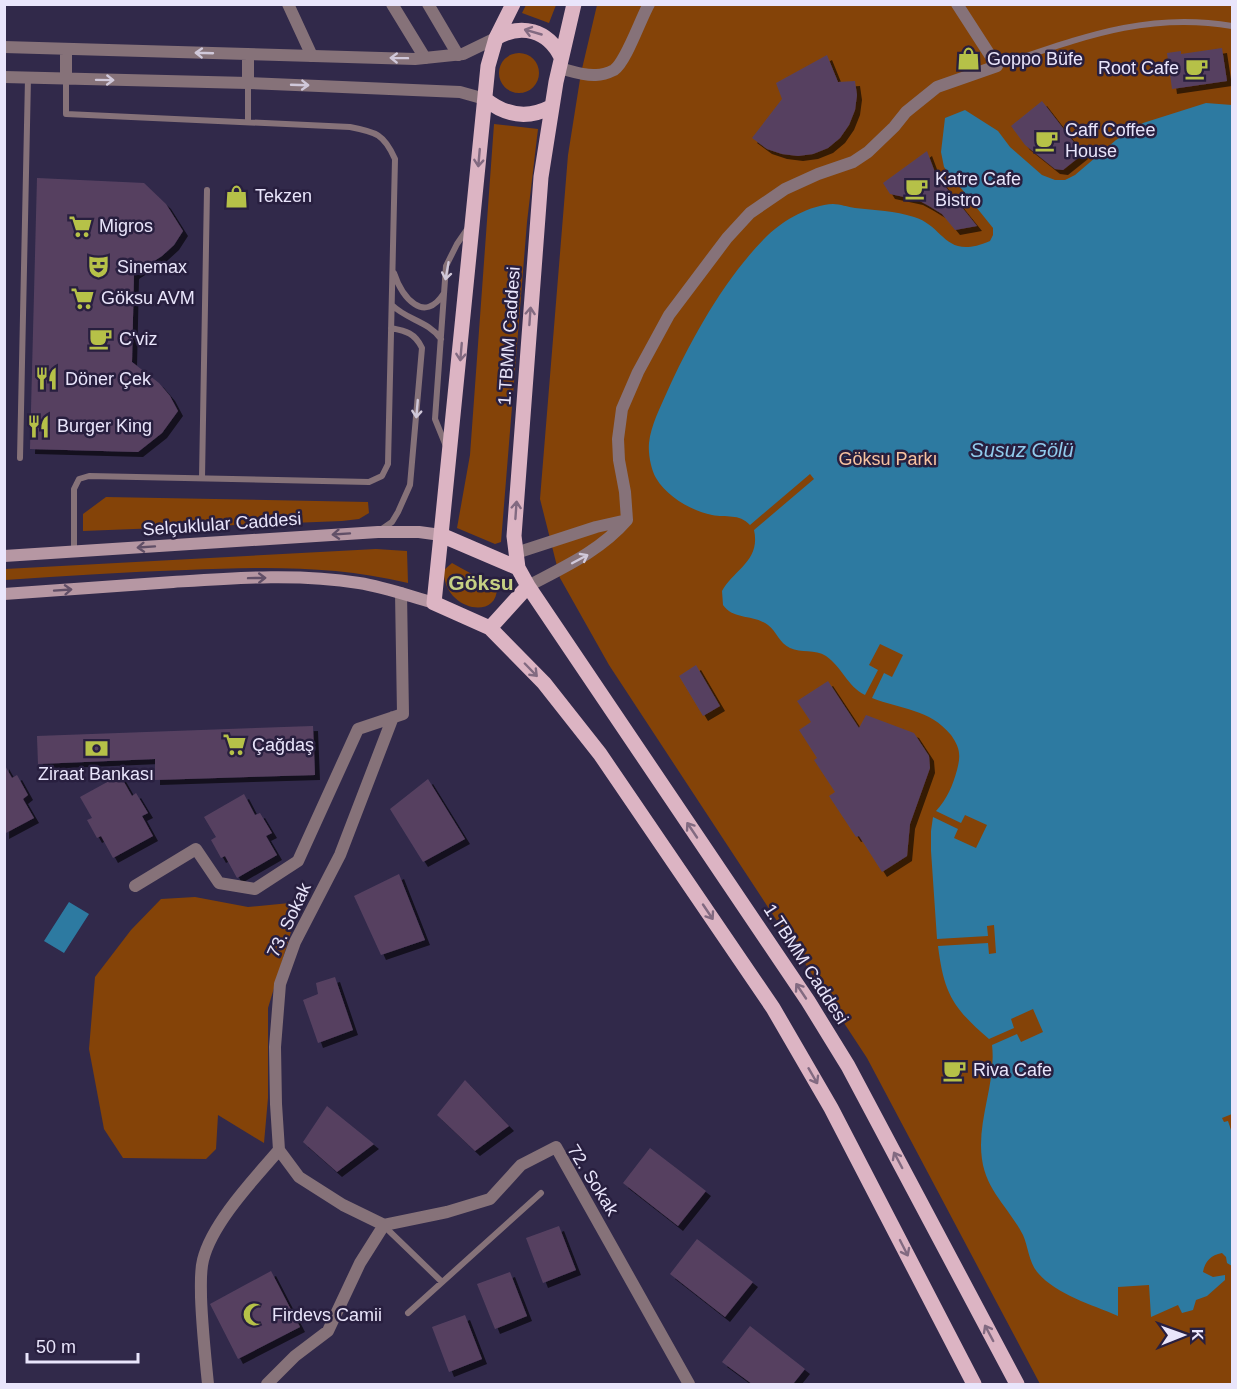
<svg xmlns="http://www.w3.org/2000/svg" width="1237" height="1389" viewBox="0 0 1237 1389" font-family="Arial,sans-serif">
	<defs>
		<filter id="shadow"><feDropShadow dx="5" dy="5" stdDeviation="0" flood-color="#0009"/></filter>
	</defs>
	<rect width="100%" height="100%" fill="#31294a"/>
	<path fill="#844308" d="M526,5H556L549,23L522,13Z
		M597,5H1232V1384H1040L867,1058L609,665L560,578L540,499L568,155L581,73Z
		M499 73a20 20 0 1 1 40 0a20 20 0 1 1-40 0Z
		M494,124L538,129L527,222L501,542L495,544L457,528L470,455Z
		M106,497L368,502L369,513L359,519L342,521L83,531V514Z
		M376,549L407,551L408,583C332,565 264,567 186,570C126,572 65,576 5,580V569Z
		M452,563L497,588C497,622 442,609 444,570Z
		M195,897L248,907L300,902L268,1008V1098L264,1143L218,1115L216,1149L206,1159L123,1158L104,1129L89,1049L95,977L131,930L161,899Z"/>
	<path fill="#2d7aa1" d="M1206,103L1232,105V1114L1222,1118L1224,1122L1228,1121L1232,1133V1266L1227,1263L1226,1257L1222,1253C1211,1255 1205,1261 1203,1272L1213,1277L1225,1275V1280L1207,1296L1196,1300L1193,1310L1182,1313L1178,1305L1151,1317L1149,1285L1118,1287V1316C1091,1304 1057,1295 1038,1273C1029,1263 1028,1246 1023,1235C1005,1201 981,1188 981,1145C981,1111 996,1078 992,1045L1017,1034L1021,1042L1043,1032L1033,1009L1011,1019L1014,1028L989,1039C953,1008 944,994 938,946L988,943L989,954L996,953L994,925L987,926L988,936L937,939L931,851V831L933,817L958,829L954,838L976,848L987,825L965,815L961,823L936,811C947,799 953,785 957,770C961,755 960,748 951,735C930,709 900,709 872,698L884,673L892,677L903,655L880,644L869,665L878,670L865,695C847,686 842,667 826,656C815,649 801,653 790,648C779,643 777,632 768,625C753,614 733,620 723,605L722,591C733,570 761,561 754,530L814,479L810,474L750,525C739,513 726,518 712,515C692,511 667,497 656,478C651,469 648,454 649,443C651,425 660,408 667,392C691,339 726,276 768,235C784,220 810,205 833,204C840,204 848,207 855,208C875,210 895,211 914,217C945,226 944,261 990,241L993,235V228L944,167L941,152L945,118L965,110L998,131L1010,147L1042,175L1055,180H1065L1075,175L1116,140L1143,123Z
		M69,902L89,914L64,953L44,941Z"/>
	<path fill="#564161" filter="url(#shadow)" d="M1222,48L1227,81L1172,89L1167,53L1181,51V54Z
		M827,55L838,82L855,81L857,95L855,110L849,125L840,138L828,148L813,154L798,156L782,154L767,149L752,138L782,99L776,83Z
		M1042,101L1083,154L1063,170L1055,169L1025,145L1011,126Z
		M927,151L936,175L977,226L955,230L942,214L929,206L918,200L890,194L883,183Z
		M37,178L144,183L166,204L183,231L174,245L162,256L134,274L132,362L159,383L170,396L178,411L162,433L138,452L30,449Z
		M696,665L720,706L703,716L679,676Z
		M828,681L859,728L866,715L914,733L929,756L930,768L910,824L907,856L882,872L859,836L856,837L829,796L835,792L814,760L817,758L799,730L811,722L797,701Z
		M313,726L315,775L155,780V759L38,764L37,736Z
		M4,764L12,778L17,775L28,795L23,799L34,818L4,834Z
		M120,775L132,796L136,793L148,813L142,816L153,836L113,858L101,836L97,838L87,820L92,818L80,797Z
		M428,779L465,839L423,862L390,809Z
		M244,794L255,815L260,813L272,833L266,836L277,855L237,878L225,856L221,858L211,840L216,837L204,817Z
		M399,874L425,940L381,955L354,896Z
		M335,977L353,1030L318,1043L303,1000L318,994L316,983Z
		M465,1080L509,1126L475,1151L437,1115Z
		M327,1106L374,1144L337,1172L303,1142Z
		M650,1148L706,1191L678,1226L623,1183Z
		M559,1226L576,1270L543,1283L526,1238Z
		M697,1239L753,1282L725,1317L670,1274Z
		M271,1271L300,1327L238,1359L210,1304Z
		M510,1272L527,1316L495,1329L477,1284Z
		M465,1315L482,1359L449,1372L432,1327Z
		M750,1326L805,1369L793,1384H752L722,1362Z"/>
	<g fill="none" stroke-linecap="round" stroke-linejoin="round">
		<path stroke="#867279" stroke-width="6" d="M997,66C1078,39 1146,11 1232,26
			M66,79V114L350,127C376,132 384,134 395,159L388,464L382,476L369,482L89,476L79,479L74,489V552
			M248,122V83
			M394,273C402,297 424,325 444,293
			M392,305C407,320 428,321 441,339
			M446,446L435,419L446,266L457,244L468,228
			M20,458L28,78
			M202,478L207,190
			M379,531L392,522L398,512L410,485L422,348C415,333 406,331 391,328
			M384,1226L442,1282
			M408,1313L541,1193"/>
		<path stroke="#867279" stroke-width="12" d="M288,4L312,56
			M392,4L425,58
			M428,4L458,55
			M559,68C571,71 584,76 596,75C602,75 608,73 614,70C626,62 640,20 649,4
			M627,520L625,492L619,460L618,439L622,409L638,372L669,315L727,238L750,213L785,189L818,174L853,162L868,152L894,127L906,112L937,87L997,66L957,4
			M516,553L596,527L627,520
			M528,586C564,567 600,551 627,520
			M135,886L196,849L219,883L255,889L298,861L358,729L403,714L401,593
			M279,1150L299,1177L343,1205L384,1225L447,1212L490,1199L521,1165L556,1147L689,1384
			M279,1150L276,1104L275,1047L280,984L295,942L340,855L393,717
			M208,1384C205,1355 202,1326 201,1297C201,1284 200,1272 203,1260C212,1223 254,1179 279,1150
			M267,1384L295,1356L328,1331L360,1263L384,1225"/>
		<path stroke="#867279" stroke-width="12" d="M4,47L415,59L463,54L496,38
			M66,49V79
			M248,54V83
			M4,77L248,83L460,92L485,99"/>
		<path stroke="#b697a3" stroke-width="12" d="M4,556L378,532H419L441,535
			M4,594C61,590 117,586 173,582C234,578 298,573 359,583C385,587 409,596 434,603"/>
		<path stroke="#dcb4c3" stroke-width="15" d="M496,38C521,23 548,30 561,57
			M485,99C506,116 528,119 551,107
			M441,535L488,66L496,38L513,4
			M441,535L518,568L528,586L490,628L434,603Z
			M518,568L514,536L541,177L556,82L574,4
			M528,586L808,1001L848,1066L1017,1384
			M490,628L544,683L600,754L773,1008L831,1108L974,1384"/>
	</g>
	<defs><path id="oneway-shaft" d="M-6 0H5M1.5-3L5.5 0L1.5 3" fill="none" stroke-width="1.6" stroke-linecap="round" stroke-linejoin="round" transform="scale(1.5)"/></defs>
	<g stroke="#826a81">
		<use href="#oneway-shaft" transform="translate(533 32) rotate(-164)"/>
		<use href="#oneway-shaft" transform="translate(479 158) rotate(95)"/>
		<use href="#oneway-shaft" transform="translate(530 316) rotate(-86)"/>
		<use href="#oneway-shaft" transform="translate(461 352) rotate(95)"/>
		<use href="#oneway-shaft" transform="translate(516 510) rotate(-86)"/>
		<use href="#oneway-shaft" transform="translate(531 670) rotate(46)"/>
		<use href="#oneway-shaft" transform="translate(692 830) rotate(-124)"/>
		<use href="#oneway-shaft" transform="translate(708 912) rotate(56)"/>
		<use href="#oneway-shaft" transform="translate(801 991) rotate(-124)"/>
		<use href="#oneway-shaft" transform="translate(813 1076) rotate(60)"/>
		<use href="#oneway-shaft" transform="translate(898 1160) rotate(-118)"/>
		<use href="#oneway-shaft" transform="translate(904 1248) rotate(63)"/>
		<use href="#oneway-shaft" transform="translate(989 1333) rotate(-118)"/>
	</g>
	<g stroke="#d0c8da">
		<use href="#oneway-shaft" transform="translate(204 53) rotate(-178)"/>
		<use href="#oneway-shaft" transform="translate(399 58) rotate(-179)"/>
		<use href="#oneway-shaft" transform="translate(105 80) rotate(1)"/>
		<use href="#oneway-shaft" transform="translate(300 85) rotate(2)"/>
		<use href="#oneway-shaft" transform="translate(447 271) rotate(100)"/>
		<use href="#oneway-shaft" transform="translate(417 409) rotate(95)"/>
		<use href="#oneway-shaft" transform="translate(580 559) rotate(-28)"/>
	</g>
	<g stroke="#614f67">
		<use href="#oneway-shaft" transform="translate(341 534) rotate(176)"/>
		<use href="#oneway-shaft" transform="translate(146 547) rotate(176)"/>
		<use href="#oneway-shaft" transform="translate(257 578) rotate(-1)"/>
		<use href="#oneway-shaft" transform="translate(63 590) rotate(-4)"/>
	</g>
	<defs>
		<symbol id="shop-bare" viewBox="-9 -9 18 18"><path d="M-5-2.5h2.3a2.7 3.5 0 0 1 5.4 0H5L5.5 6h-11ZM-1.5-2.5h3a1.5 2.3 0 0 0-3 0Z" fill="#b6c148" stroke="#281f3f" stroke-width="2.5" paint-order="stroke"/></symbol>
		<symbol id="cafe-bare" viewBox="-9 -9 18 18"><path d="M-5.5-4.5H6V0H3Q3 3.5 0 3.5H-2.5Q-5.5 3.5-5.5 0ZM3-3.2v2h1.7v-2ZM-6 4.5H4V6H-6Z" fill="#b6c148" stroke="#281f3f" stroke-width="2.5" paint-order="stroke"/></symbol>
		<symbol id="supermarket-bare" viewBox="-9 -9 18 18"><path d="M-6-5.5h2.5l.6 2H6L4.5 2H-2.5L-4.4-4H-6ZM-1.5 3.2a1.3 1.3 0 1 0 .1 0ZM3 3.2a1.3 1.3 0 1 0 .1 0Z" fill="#b6c148" stroke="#281f3f" stroke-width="2.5" paint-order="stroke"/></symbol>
		<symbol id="theatre-bare" viewBox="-9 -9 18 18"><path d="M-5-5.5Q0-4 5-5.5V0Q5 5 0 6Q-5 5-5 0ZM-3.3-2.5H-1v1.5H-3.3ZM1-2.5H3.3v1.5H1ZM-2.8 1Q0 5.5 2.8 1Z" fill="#b6c148" stroke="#281f3f" stroke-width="2.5" paint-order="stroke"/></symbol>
		<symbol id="restaurant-bare" viewBox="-9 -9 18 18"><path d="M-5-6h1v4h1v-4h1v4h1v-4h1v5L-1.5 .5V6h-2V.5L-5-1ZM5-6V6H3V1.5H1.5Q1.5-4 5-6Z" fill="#b6c148" stroke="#281f3f" stroke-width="2.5" paint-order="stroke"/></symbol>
		<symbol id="bank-bare" viewBox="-9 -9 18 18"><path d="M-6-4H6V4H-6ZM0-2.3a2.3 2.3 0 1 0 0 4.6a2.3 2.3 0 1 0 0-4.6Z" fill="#b6c148" stroke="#281f3f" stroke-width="2.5" paint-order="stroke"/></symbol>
		<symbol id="mosque-bare" viewBox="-9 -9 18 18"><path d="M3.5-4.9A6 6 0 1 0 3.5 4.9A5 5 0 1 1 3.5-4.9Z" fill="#b6c148" stroke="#281f3f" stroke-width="2.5" paint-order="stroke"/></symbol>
	</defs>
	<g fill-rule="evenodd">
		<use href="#shop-bare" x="952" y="42" width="33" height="33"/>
		<use href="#cafe-bare" x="1180" y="52" width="33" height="33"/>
		<use href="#cafe-bare" x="1030" y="124" width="33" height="33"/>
		<use href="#cafe-bare" x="900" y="172" width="33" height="33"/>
		<use href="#shop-bare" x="220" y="180" width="33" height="33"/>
		<use href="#supermarket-bare" x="64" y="210" width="33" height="33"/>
		<use href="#theatre-bare" x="82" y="250" width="33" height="33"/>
		<use href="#supermarket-bare" x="66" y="282" width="33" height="33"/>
		<use href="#cafe-bare" x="84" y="322" width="33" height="33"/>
		<use href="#restaurant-bare" x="30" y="362" width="33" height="33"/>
		<use href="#restaurant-bare" x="22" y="410" width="33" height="33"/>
		<use href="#supermarket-bare" x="218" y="728" width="33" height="33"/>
		<use href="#bank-bare" x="80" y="732" width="33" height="33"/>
		<use href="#cafe-bare" x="938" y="1054" width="33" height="33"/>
		<use href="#mosque-bare" x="238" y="1298" width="33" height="33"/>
	</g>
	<g text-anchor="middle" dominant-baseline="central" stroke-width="5" stroke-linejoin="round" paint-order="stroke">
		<g font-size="18" fill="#e9e5fb" stroke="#281f3f" text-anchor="start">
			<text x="987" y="59">Goppo Büfe</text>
			<text x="1179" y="68" text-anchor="end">Root Cafe</text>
			<text x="1065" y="130">Caff Coffee<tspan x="1065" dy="21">House</tspan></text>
			<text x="935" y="179">Katre Cafe<tspan x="935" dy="21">Bistro</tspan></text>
			<text x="255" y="196">Tekzen</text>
			<text x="99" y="226">Migros</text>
			<text x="117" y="267">Sinemax</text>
			<text x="101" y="298">Göksu AVM</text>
			<text x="119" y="339">C'viz</text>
			<text x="65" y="379">Döner Çek</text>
			<text x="57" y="426">Burger King</text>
			<text x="252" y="745">Çağdaş</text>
			<text x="96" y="774" text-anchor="middle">Ziraat Bankası</text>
			<text x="973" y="1070">Riva Cafe</text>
			<text x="272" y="1315">Firdevs Camii</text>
		</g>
		<g font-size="18" fill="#e9e5fb" stroke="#281f3f">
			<text transform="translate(509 336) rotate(-86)">1.TBMM Caddesi</text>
			<text transform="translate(222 524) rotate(-4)">Selçuklular Caddesi</text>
			<text transform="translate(289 920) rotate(-65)">73. Sokak</text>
			<text transform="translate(806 964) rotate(57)">1.TBMM Caddesi</text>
			<text transform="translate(593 1180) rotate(58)">72. Sokak</text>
		</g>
		<g font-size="18" fill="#f8c3a1" stroke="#281f3f">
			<text x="888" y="459">Göksu Parkı</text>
		</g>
		<g font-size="20" font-style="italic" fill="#91cbec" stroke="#281f3f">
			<text x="1022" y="450">Susuz Gölü</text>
		</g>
		<g font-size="21" font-weight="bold" fill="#c6d083" stroke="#281f3f">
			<text x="481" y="582">Göksu</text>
		</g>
	</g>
	<rect width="1237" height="1389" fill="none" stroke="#e9e5fb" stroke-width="12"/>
	<g transform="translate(1183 1335) rotate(89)" stroke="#281f3f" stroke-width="4.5" paint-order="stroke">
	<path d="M0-4.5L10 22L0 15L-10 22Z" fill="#e9e5fb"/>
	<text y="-9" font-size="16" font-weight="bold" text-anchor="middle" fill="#e9e5fb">K</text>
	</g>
	<path d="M27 1353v9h111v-9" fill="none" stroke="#e9e5fb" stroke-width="3"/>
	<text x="36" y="1353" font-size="18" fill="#e9e5fb" stroke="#281f3f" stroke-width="4.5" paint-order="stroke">50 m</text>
</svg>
